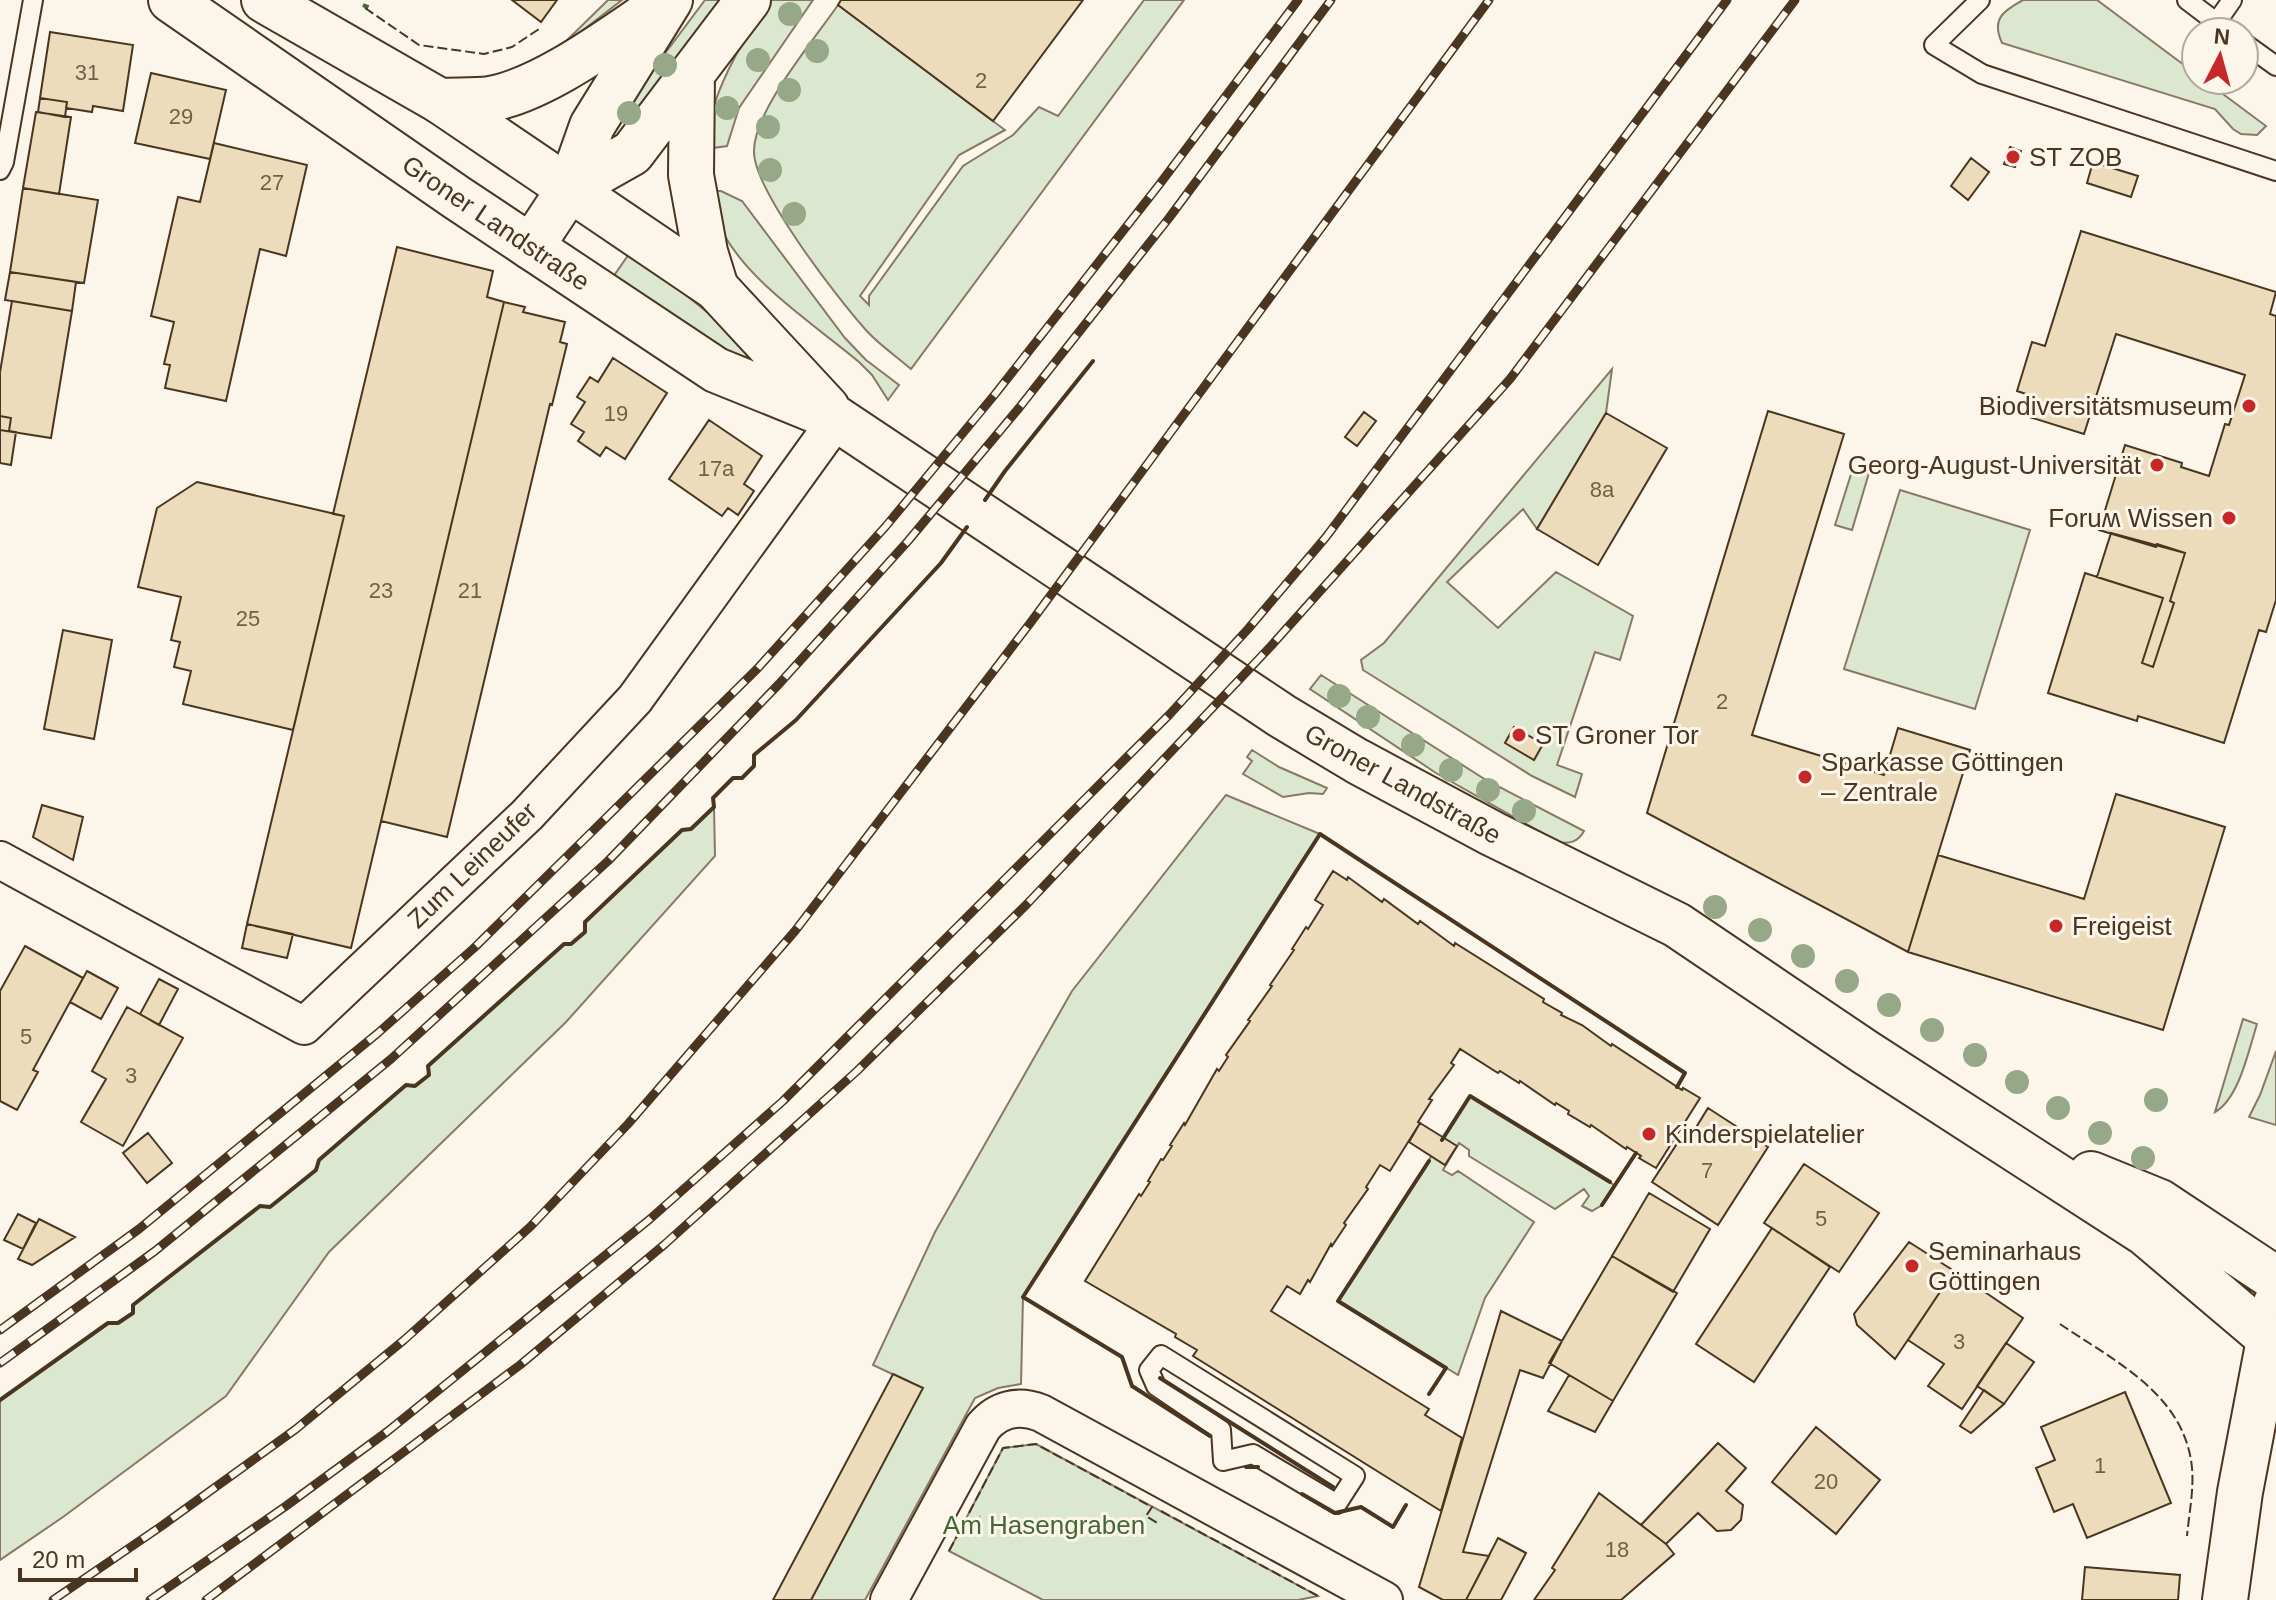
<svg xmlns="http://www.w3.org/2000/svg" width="2276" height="1600" viewBox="0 0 2276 1600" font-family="Helvetica,sans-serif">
	<rect width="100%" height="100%" fill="#fbf6e9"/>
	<path fill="#dce7d0" stroke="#887966" stroke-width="2" d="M608,0H622L556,51Z
		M705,0H722L631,124L619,115Z
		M771,0H813L739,108L727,146L706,149C707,100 742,39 771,0Z
		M1144,0H1184L911,369C896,356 878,344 865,329C838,299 752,188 754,150C755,109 814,40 838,5L1005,130L959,155L860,296L869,305V296L963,166L1013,135L1039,107L1058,116Z
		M2023,0H2097L2196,74V80H2204L2266,126L2257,135L2241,134L2233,129L2215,109L2002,43C1991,19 2003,11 2023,0Z
		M708,191H721L742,201L845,338L866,360L899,385L888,400L872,375L859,362C815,325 751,284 723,233C716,220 712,205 708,191Z
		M631,251L758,353L750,366L611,280Z
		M1612,369L1606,413L1537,529L1523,509L1447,582L1498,628L1556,572L1633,616L1620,660L1595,652L1557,765L1582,774L1575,797L1532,776L1363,670L1361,660L1384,643Z
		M1853,468L1869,473L1852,530L1835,525Z
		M1900,490L2030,530L1975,709L1844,669Z
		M1321,675L1486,780L1584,831C1578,842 1570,844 1558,842L1436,773L1310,689Z
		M1252,750L1279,767L1327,788L1323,794L1309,793L1283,797L1243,774L1252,761L1247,757Z
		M1226,795L1320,834L1023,1297L1021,1384L998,1388L975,1398L865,1600H811L922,1388L873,1365L935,1232L1072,991Z
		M714,807L715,856L566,1022L329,1252L226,1396L63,1517L0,1560V1400L108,1323H118L133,1313V1305L260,1206L270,1207L316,1170L319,1160L406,1085H415L428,1075V1066L564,944H571L585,932V922L682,830L691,829Z
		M2243,1019L2257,1024C2249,1049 2239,1099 2215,1112Z
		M2276,1051V1125L2249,1117L2260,1095Z
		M1470,1096L1614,1185L1602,1205L1592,1211L1582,1206L1589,1196L1584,1189L1555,1209L1469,1156V1150L1459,1143L1443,1170L1452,1175L1458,1171L1534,1222L1485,1298L1458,1375L1338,1301Z
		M1036,1444L1318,1596L1298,1600H1043L949,1551L1003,1448Z"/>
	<path fill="#ecdcbc" stroke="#4a3520" stroke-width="2" d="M512,0H557L541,22Z
		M841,0H1083L993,121L838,5Z
		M50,32L133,45L123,111L93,106L92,112L66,108L67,102L40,98Z
		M151,73L226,90L210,159L135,143Z
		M40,98L67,102L65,117L38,112Z
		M36,112L71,117L59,194L23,188Z
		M214,143L307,165L286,256L260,249L226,401L165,388L170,365L164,364L174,322L151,316L178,197L200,202Z
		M2010,147L2021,151L2015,167L2004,164Z
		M1971,158L1989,172L1968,200L1951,186Z
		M2093,162L2138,176L2131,197L2087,183Z
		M23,188L98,200L84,283L10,272Z
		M2081,231L2276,292L2270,314L2276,316V600L2266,632L2259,630L2224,743L2138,716L2137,721L2048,693L2085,573L2163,598L2142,663L2153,667L2174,603L2170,601L2185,553L2157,544L2156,547L2099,530L2125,445L2182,463L2181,467L2209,476L2225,424L2229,425L2245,375L2116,334L2084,434L2023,415L2029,395L2017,391L2032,342L2045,346Z
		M397,247L493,271L487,297L504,302L351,948L247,924L344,516L333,514Z
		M10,272L76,282L72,311L5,300Z
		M12,301L72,311L51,438L0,430V372Z
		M504,302L525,307L523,312L565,322L560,342L567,344L552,405L550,404L447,837L381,821Z
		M613,358L667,393L625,459L606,447L600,456L578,441L584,432L571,424L585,402L577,397L590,377L598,382Z
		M1768,411L1844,434L1752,735L1884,775L1898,728L1970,750L1908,952L1647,813Z
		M1364,412L1376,421L1357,446L1345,437Z
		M1606,413L1667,448L1598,565L1537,529Z
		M0,416L11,418L9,431L16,432L11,465L0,463Z
		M709,420L762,456L744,484L754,491L738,515L728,508L722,516L669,479Z
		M197,482L344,516L293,730L183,704L191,671L174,667L180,642L171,640L181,597L138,587L157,508Z
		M2111,533L2185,553L2170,601L2174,603L2153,667L2142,663L2163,598L2097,577Z
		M63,630L112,640L94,739L44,729Z
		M1514,727L1543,744L1534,760L1505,743Z
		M2116,794L2225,827L2163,1030L1908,952L1938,855L2084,899Z
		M42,805L83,817L73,860L33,837Z
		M1333,871L1347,880L1348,877L1382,902L1384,899L1418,924L1420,921L1454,946L1455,943L1544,999L1543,1002L1562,1013L1561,1015L1582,1025L1611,1046L1612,1044L1682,1090L1683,1088L1700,1098L1656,1168L1639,1158L1641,1156L1627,1147L1626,1149L1591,1125L1590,1127L1568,1114L1569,1111L1556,1103L1555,1105L1520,1081L1519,1083L1500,1071L1498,1073L1460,1049L1451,1063L1454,1065L1429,1099L1432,1100L1418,1122L1420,1123L1390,1171L1380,1165L1366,1187L1368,1189L1344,1223L1346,1225L1332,1246L1331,1244L1310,1282L1308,1280L1300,1294L1287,1286L1271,1311L1429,1409L1425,1415L1462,1438L1441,1511L1193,1356L1197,1350L1175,1337L1176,1334L1085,1281L1139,1194L1141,1196L1150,1182L1148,1181L1161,1159L1163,1160L1172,1146L1170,1145L1184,1123L1185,1125L1217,1069L1219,1071L1228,1057L1226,1055L1250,1021L1248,1020L1272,986L1270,985L1294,950L1292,949L1306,927L1308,929L1323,905L1315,900Z
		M247,924L293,934L287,958L242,948Z
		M25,946L83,978L33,1070L38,1072L17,1110L0,1101V991Z
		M87,971L118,988L101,1019L70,1002Z
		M159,979L178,989L159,1025L140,1014Z
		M127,1007L183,1038L123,1146L81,1122L106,1079L92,1071Z
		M1708,1108L1768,1147L1718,1225L1652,1182L1686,1130L1692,1134Z
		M1420,1123L1457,1146L1445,1165L1409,1142Z
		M148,1133L172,1163L147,1183L123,1153Z
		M1804,1164L1879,1213L1839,1272L1764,1223Z
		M1649,1193L1710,1229L1673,1292L1612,1256Z
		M18,1214L36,1223L23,1249L4,1240Z
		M39,1219L75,1237L32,1265L18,1259Z
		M1772,1228L1830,1267L1754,1382L1696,1344Z
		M1909,1242L1954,1271L1895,1359L1857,1325L1854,1314Z
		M1612,1256L1677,1293L1613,1401L1549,1363Z
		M1954,1271L2023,1318L1962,1409L1928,1386L1944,1364L1908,1340Z
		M1501,1311L1562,1341L1543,1378L1520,1370L1463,1552L1489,1556L1466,1600H1443L1419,1587Z
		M2006,1343L2034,1362L2004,1404L1977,1386Z
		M893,1374L923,1388L811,1600H773Z
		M1569,1375L1613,1401L1595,1432L1548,1411Z
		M1984,1390L2004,1404L1971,1433L1960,1426Z
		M2125,1392L2171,1503L2087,1538L2073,1504L2054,1512L2036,1468L2055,1460L2041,1427Z
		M1816,1427L1880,1480L1836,1534L1772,1482Z
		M1718,1443L1746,1468L1726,1491L1743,1505L1741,1520L1731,1530L1717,1531L1698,1513L1666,1544L1641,1525Z
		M1599,1493L1666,1544L1674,1554L1621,1600H1534L1555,1570L1552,1568Z
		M1498,1538L1526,1553L1501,1600H1466Z
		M2085,1567L2180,1575L2178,1600H2082Z"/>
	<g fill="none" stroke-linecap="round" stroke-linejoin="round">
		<defs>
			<path id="service" d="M1980,0L1934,45L1982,74L2276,171
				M2187,0L2229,32
				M2216,23L2232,0
				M2244,43L2276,66
				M0,170L4,162L33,0
				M1161,1355L1355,1476L1337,1504L1253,1454L1223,1461L1221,1430L1156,1386L1149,1370Z"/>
			<path id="minor" d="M0,860L304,1026L527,815L635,699L837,419
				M889,1600L983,1427C998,1409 1018,1404 1041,1413L1384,1600"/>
			<path id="secondary" d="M692,75L691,175L705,252L716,288
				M440,101C456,100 474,101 490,99C543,90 612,38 657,8
				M570,188L632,153L748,0
				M531,247L570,188L592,126L670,0
				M2225,1600L2240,1492L2276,1303"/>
			<path id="primary" d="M171,0L456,197L716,370L837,419L1282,716L1357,761L1493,834L1677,925L1865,1052L2145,1233L2276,1344
				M264,0L440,101L716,288L827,408
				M2091,1174L2160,1202L2276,1279"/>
		</defs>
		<use href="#service" stroke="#4a3520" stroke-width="22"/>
		<use href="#minor" stroke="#4a3520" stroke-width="40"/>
		<use href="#secondary" stroke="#4a3520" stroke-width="48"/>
		<use href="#primary" stroke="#4a3520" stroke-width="48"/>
		<use href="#service" stroke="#fbf6e9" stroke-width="18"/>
		<use href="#minor" stroke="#fbf6e9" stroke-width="36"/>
		<use href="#secondary" stroke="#fbf6e9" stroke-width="44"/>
		<use href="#primary" stroke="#fbf6e9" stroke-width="44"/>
		<defs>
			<path id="rail" d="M0,1330L139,1229L378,1033L474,948L757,669L886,526L996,393L1159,185L1298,0
				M0,1363L155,1251L391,1059L608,861L779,684L908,541L1019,408L1169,218L1331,0
				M53,1600L163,1525L296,1429L404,1340L530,1227L628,1124L795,931L1031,622L1489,0
				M150,1600L286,1506L388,1431L650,1219L783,1101L1169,715L1248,629L1326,537L1727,0
				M206,1600L520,1365L665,1244L857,1071L1026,905L1271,646L1510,379L1795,0"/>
		</defs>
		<use href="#rail" stroke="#4a3520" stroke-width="9"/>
		<use href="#rail" stroke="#fbf6e9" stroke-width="6" stroke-dasharray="18" stroke-linecap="butt"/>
		<path stroke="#436837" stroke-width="6" stroke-dasharray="4 6" stroke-linecap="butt" d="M365,8L368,0"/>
		<path stroke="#4a3520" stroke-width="2" stroke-dasharray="10 4" stroke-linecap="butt" d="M365,8L419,45L484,54L512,47L542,27
			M2060,1324C2114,1361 2185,1394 2192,1468C2194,1490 2189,1514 2187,1536
			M1161,1511L1318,1596
			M969,1513L1003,1448L1036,1444L1152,1507L1146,1516L1159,1524
			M949,1551L964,1523L974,1528L980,1516"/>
		<path stroke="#4a3520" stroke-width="4" d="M985,500L1005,471L1093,361
			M1442,1140L1470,1096L1610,1182
			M1429,1161L1338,1301L1446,1368L1429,1394
			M1602,1205L1636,1153
			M1160,1378L1333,1487
			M0,1400L108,1323H118L133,1313V1305L260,1206L270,1207L316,1170L319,1160L406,1085L415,1086L429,1075L428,1066L564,944H571L585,932V922L682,830L691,829L714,807L713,798L733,778H742L754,766V755L796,720L941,563L967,527
			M1210,1436L1132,1386L1122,1357L1023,1297L1320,834L1685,1073L1677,1087
			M1246,1467H1258
			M1302,1494L1335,1513L1361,1507L1393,1527L1406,1505"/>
	</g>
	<g fill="#96a887">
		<circle cx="790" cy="14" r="12"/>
		<circle cx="817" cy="51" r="12"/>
		<circle cx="758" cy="60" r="12"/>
		<circle cx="665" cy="65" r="12"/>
		<circle cx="789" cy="90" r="12"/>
		<circle cx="727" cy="108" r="12"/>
		<circle cx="629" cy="113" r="12"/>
		<circle cx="768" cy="127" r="12"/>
		<circle cx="770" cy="170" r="12"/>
		<circle cx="794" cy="214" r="12"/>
		<circle cx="1339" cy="696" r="12"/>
		<circle cx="1368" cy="717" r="12"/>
		<circle cx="1413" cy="745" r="12"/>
		<circle cx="1451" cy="770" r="12"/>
		<circle cx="1488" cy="790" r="12"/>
		<circle cx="1524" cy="811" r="12"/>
		<circle cx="1715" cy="907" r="12"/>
		<circle cx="1760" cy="930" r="12"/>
		<circle cx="1803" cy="956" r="12"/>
		<circle cx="1847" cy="981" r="12"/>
		<circle cx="1889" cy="1005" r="12"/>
		<circle cx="1932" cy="1030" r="12"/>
		<circle cx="1975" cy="1055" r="12"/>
		<circle cx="2017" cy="1082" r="12"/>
		<circle cx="2156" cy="1100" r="12"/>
		<circle cx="2058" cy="1108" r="12"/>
		<circle cx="2100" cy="1133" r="12"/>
		<circle cx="2143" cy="1158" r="12"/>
	</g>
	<g fill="#c62828" stroke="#fbf6e9" stroke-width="3">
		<circle cx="2013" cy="157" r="8"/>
		<circle cx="2249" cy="406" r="8"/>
		<circle cx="2157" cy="465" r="8"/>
		<circle cx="2229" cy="518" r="8"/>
		<circle cx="1519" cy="735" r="8"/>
		<circle cx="1805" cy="777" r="8"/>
		<circle cx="2056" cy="926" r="8"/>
		<circle cx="1649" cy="1134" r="8"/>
		<circle cx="1912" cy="1266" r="8"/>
	</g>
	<g text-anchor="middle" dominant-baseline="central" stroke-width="6" stroke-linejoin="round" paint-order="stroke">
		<g font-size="22" fill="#725f47">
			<text x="87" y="72">31</text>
			<text x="981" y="80">2</text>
			<text x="181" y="116">29</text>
			<text x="272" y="182">27</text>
			<text x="616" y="413">19</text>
			<text x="716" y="468">17a</text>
			<text x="1602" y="489">8a</text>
			<text x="381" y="590">23</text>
			<text x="470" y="590">21</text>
			<text x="248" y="618">25</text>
			<text x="1722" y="701">2</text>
			<text x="26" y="1036">5</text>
			<text x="131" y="1075">3</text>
			<text x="1707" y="1170">7</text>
			<text x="1821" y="1218">5</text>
			<text x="1959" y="1341">3</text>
			<text x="2100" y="1465">1</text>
			<text x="1826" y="1481">20</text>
			<text x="1617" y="1549">18</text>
		</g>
		<g font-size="26" fill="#4a3520" stroke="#fbf6e9" text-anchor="start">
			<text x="2029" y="157">ST ZOB</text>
			<text x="2233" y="406" text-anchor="end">Biodiversitätsmuseum</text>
			<text x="2141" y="465" text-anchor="end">Georg-August-Universität</text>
			<text x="2213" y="518" text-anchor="end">Foruʍ Wissen</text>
			<text x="1535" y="735">ST Groner Tor</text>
			<text x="1821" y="762">Sparkasse Göttingen<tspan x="1821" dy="30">– Zentrale</tspan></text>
			<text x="2072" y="926">Freigeist</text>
			<text x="1665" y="1134">Kinderspielatelier</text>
			<text x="1928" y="1251">Seminarhaus<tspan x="1928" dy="30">Göttingen</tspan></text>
		</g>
		<g font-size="26" fill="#4a3520" stroke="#fbf6e9">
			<text transform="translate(496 223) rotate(34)">Groner Landstraße</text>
			<text transform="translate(1403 784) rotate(29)">Groner Landstraße</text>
			<text transform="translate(472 865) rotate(-44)">Zum Leineufer</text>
		</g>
		<g font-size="26" fill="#436837" stroke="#fbf6e9">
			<text x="1044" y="1525">Am Hasengraben</text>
		</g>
	</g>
	<g transform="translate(2220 56) rotate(6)"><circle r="38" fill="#fbf6e9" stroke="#b4a999" stroke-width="2"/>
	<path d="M0-6L14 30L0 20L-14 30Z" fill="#c62828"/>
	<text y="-12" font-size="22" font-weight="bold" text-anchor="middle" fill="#4a3520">N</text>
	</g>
	<path d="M20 1568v12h116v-12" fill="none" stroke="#4a3520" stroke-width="4"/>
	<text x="32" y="1568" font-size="24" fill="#4a3520" stroke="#fbf6e9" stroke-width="6" paint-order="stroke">20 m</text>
</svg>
